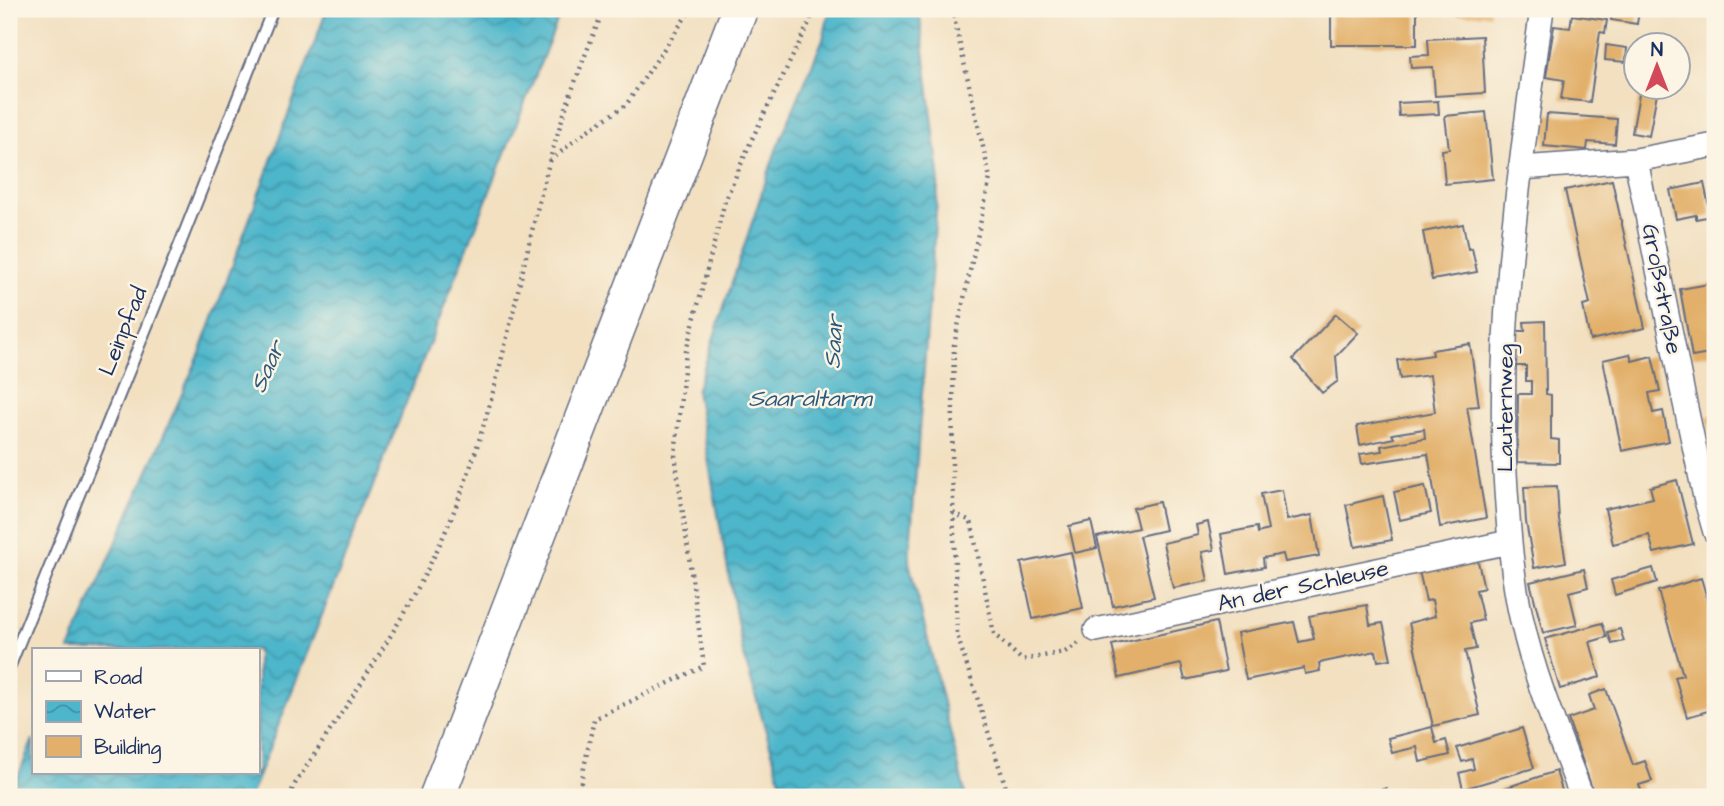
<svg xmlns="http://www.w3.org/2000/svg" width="1724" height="806" viewBox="0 0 1724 806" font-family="'Architects Daughter',sans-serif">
	<defs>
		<pattern id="water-waves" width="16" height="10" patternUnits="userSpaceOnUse" patternTransform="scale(1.75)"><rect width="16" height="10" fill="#4db6ca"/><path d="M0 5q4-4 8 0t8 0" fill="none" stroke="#3f94a7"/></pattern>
	</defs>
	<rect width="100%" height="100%" fill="#fcf5e5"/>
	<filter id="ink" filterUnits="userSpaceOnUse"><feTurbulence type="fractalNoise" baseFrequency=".0143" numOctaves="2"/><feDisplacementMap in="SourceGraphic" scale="14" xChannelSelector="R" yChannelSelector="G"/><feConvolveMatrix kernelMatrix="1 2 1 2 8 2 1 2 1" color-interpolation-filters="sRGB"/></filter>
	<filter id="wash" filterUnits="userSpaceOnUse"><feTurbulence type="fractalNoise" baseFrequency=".00686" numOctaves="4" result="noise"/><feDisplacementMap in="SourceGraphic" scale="28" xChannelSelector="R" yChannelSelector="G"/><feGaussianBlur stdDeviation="1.57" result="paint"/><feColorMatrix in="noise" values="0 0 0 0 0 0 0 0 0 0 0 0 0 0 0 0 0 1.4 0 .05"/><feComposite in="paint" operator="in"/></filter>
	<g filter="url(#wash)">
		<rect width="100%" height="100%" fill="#f2e0c1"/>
		<path fill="url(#water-waves)" stroke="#347294" stroke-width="2" d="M327,9H562L250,797H10L33,739V773H257V650H69L200,353Z
			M830,9H919L939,174L909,562L966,797H785L742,649L696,391L776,150L823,39Z"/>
		<g id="blocks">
			<path fill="#e2b06b" d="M1383,9H1417V45H1331V13L1383,12Z
				M1455,9H1490V15H1455Z
				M1612,9L1639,11L1637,24L1611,20Z
				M1572,15L1607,20L1605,33L1600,32L1590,102L1561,99L1564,80L1546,77L1554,26L1570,28Z
				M1482,36L1485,93L1435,96L1433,67L1411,68L1410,56L1429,55L1428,39Z
				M1606,45L1627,48L1626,62L1605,60Z
				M1640,89L1657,93L1649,136L1632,133Z
				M1438,101L1439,114L1399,116L1398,103Z
				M1486,112L1493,179L1445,184L1442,150L1449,149L1445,116Z
				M1547,114L1617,119L1615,144L1588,142L1587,150L1544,146Z
				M1612,180L1645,328L1590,340L1583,306L1590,304L1565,190Z
				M1704,183L1711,216L1696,219V215L1676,219L1670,190Z
				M1463,224L1468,249L1472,248L1477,272L1432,280L1423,232Z
				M1715,283V353L1692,357L1680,289Z
				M1336,314L1358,333L1336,356L1338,381L1322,393L1293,359Z
				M1545,321L1546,394L1551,395V439L1559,440V463L1517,462L1518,394H1531V381H1526V366H1515L1514,331H1525L1524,322Z
				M1470,344L1479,406L1467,407L1486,518L1440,527L1428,454L1362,464L1360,454L1382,451L1381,446L1425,438L1424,429L1392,434L1394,438L1360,445L1357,426L1435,412L1430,375L1400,379L1397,360L1433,355L1432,350Z
				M1630,354L1632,361L1652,356L1660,391L1649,393L1653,413L1663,411L1669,441L1622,451L1603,360Z
				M1715,415V448H1714L1707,417Z
				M1677,480L1693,544L1654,553L1649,535L1613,544L1605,509L1653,498L1650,487Z
				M1425,486L1431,513L1400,520L1394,492Z
				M1557,486L1559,520L1566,562L1534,568L1526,522L1524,487Z
				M1282,490L1287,520L1312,515L1319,556L1285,562L1283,554L1263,558L1264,567L1228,574L1221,534L1257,527L1258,533L1268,530L1261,494Z
				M1383,496L1392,540L1355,547L1346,505Z
				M1159,502L1165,530L1139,536L1154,597L1113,606L1097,537L1138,528L1133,508Z
				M1091,521L1097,548L1075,553L1069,526Z
				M1208,522L1214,550L1202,552L1208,581L1173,588L1163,543L1198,535L1196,525Z
				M1071,552L1083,608L1033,619L1021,563Z
				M1477,557L1484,588L1476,590L1483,620L1470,623L1476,649L1465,651L1480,715L1433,726L1409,623L1435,616L1432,600L1426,601L1419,571Z
				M1653,568L1657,582L1615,595L1611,580Z
				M1584,569L1588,587L1569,592L1577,625L1543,633L1530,582Z
				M1701,578L1715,625V709L1687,717L1675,677L1683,675L1658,591Z
				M1367,605L1370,625L1383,623L1391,659L1378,661L1376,651L1319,663L1320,671L1305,674L1304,668L1246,680L1237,633L1294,622L1299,642L1314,639L1309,616Z
				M1216,622L1226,671L1185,680L1181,664L1119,678L1112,645Z
				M1602,623L1607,637L1590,642L1600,677L1560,689L1545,639Z
				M1620,629L1624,641L1612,644L1608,632Z
				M1606,689L1633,765L1645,761L1652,781L1639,785L1644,797H1595L1568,719L1594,710L1589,695Z
				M1432,727L1436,743L1446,740L1450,755L1420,762L1417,747L1392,753L1388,738Z
				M1522,728L1534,768L1463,789L1459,773L1474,769L1472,759L1462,762L1457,748Z
				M1556,771L1564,797H1478Z
				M1386,788L1389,797H1360Z"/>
		</g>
	</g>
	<g filter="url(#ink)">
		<use href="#blocks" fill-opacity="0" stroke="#666d81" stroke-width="2"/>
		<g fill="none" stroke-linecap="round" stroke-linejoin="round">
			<defs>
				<path id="lane" d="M9,668L176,254L273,9"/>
				<path id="street" d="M1542,9C1520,168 1495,328 1506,490C1509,534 1512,578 1522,621C1535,680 1561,741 1582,797
					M1636,160L1683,394L1705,497L1715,532
					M1520,168L1636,160L1715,145
					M1096,630L1509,542"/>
				<path id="primary" d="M437,797L740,9"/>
			</defs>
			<use href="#lane" stroke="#666d81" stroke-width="14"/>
			<use href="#street" stroke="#666d81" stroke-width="26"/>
			<use href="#primary" stroke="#666d81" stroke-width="38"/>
			<path stroke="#666d81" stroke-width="4.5" stroke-dasharray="2 5" stroke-linecap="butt" d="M952,9L990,178L954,345L952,465L957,635L1009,797
				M550,161L585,132L626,105L691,9
				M953,513L971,521L994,634L1022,660L1065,652L1079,643
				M289,797L295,784C354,693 419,603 458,501C500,392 519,275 549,163C563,111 583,59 604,9
				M578,797L594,719L704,666L675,455L686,351L725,201L752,139L810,21L813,9"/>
			<use href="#lane" stroke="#fff" stroke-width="10"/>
			<use href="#street" stroke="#fff" stroke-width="23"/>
			<use href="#primary" stroke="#fff" stroke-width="35"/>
		</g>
	</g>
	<g text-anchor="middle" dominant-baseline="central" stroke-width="5" stroke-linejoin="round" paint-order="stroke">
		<g font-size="23" fill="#1b2f5e" stroke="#fcf5e5">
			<text transform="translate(1662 289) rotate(79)">Großstraße</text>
			<text transform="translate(123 331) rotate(-68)">Leinpfad</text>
			<text transform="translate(1505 408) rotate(-90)">Lauternweg</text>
			<text transform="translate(1303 586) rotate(-12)">An der Schleuse</text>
		</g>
		<g font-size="24" font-style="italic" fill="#2a587e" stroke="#fcf5e5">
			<text transform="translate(834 342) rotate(-87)">Saar</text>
			<text transform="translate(268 367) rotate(-66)">Saar</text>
			<text x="810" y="399">Saaraltarm</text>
		</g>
	</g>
	<rect width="1724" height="806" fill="none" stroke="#fcf5e5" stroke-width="35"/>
	<rect x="32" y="648" width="228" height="126" fill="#fcf5e5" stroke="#a2a6af" stroke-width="2"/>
	<rect x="46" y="671" width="35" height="10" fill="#ffffff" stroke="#a2a6af" stroke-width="2"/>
	<text x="94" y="684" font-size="21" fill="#1b2f5e">Road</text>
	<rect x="46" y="701" width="35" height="21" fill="url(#water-waves)" stroke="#a2a6af" stroke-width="2"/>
	<text x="94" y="718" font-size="21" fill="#1b2f5e">Water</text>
	<rect x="46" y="736" width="35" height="21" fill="#e2b06b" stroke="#a2a6af" stroke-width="2"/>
	<text x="94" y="754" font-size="21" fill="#1b2f5e">Building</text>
	<g transform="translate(1657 66)"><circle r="33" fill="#fcf5e5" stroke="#a2a6af" stroke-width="2"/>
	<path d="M0-5L12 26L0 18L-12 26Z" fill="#d1495b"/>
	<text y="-10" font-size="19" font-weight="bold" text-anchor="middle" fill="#1b2f5e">N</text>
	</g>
</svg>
